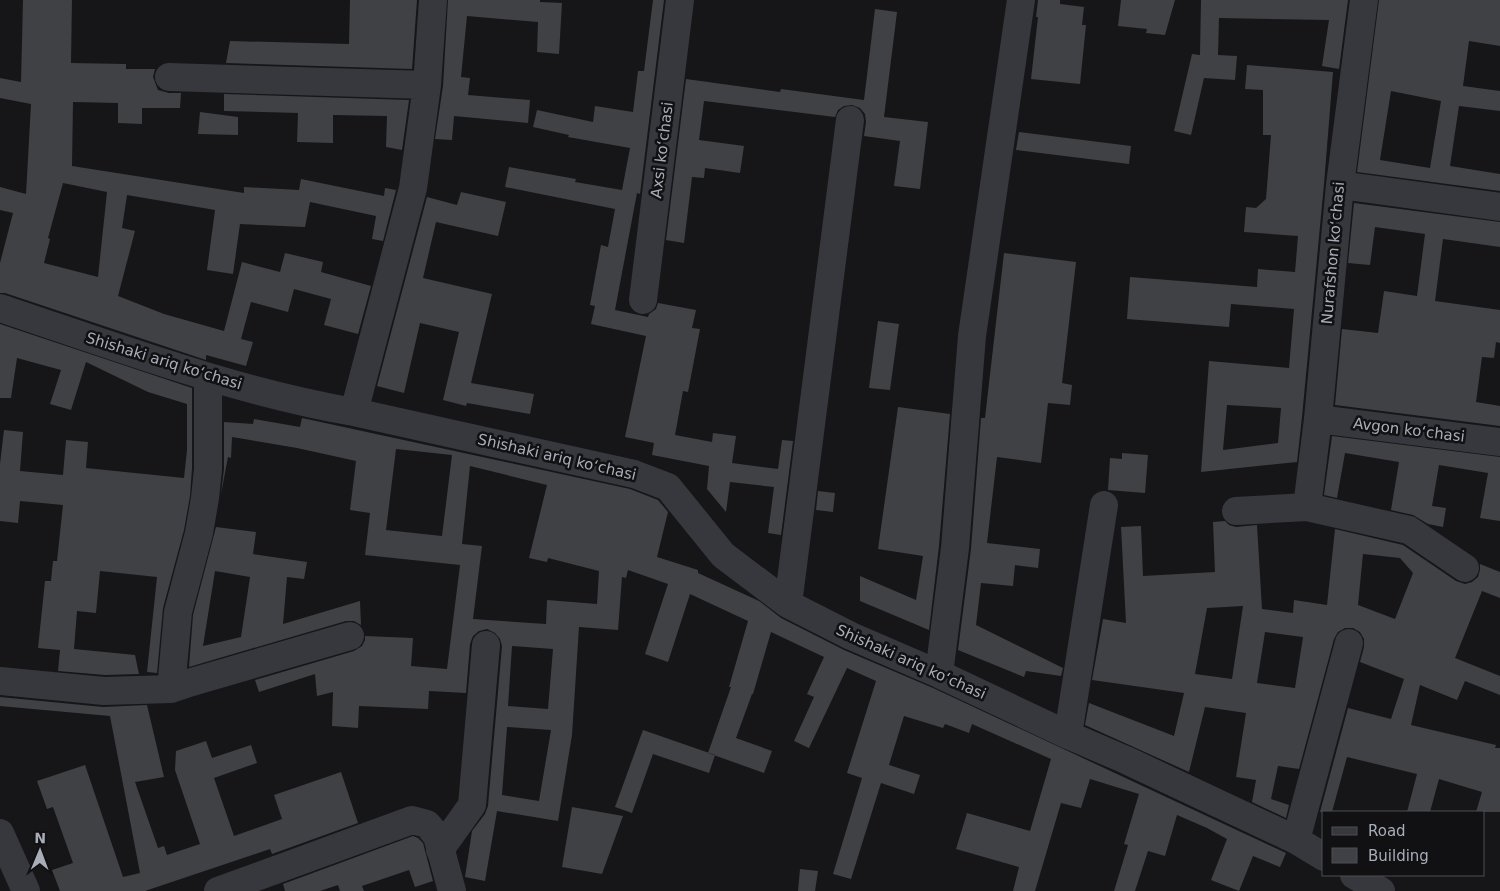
<svg xmlns="http://www.w3.org/2000/svg" width="1500" height="891" viewBox="0 0 1500 891" font-family="'DejaVu Sans',sans-serif">
	<rect width="100%" height="100%" fill="#161618"/>
	<path fill="#404145" fill-rule="evenodd" d="M23,0H72L71,63L126,64V69H155L153,77L158,90L169,93H181L180,108H142V124L118,123V103L73,102L72,166L244,193V187L299,190L301,179L384,196L385,188L396,190L383,241L372,239L376,216L310,202L305,227L240,224L233,274L207,270L215,210L127,195L122,228L135,231L118,296L164,314L224,331L242,262L280,272L285,253L323,262L321,272L371,286L358,334L324,325L331,299L294,289L288,312L251,302L241,339L253,342L246,366L206,355V360L5,293H0V263L13,213L0,210V187L26,194L31,104L0,98V78L21,82ZM63,183L107,192L98,277L44,263L50,239L48,238Z
		M350,0H417L412,69L226,63L230,41L349,44Z
		M448,0H540V2L562,3L559,54L537,52L538,22L467,16L461,77L470,78L468,95L530,100L528,123L454,116L452,140L435,139L443,86Z
		M653,0H664L640,194L637,193L615,310L648,317L649,314L656,309L658,303L696,310L692,328L700,329L688,392L683,391L675,435L712,442L713,433L736,436L732,463L778,469L782,440L793,441L781,535L768,533L774,487L730,482L726,512L707,489L709,466L652,455L654,443L625,437L646,336L591,324L595,306L590,305L601,245L608,247L615,209L505,187L509,167L576,179L575,182L622,190L630,148L568,137L569,135L533,127L537,110L593,122L595,106L633,112L638,71H644Z
		M1038,0H1060V4L1084,7L1082,25H1086L1080,84L1031,79L1038,17H1036Z
		M1121,0H1175L1165,35L1146,33L1147,29L1118,26Z
		M1201,0H1348L1339,69L1322,66L1329,20L1219,18L1218,55L1237,56L1235,80L1204,78L1191,135L1174,131L1192,54L1200,55Z
		M1379,0H1500V46L1469,41L1463,86L1500,91V111L1459,106L1450,166L1500,174V191L1357,172ZM1391,91L1441,101L1430,168L1380,160Z
		M875,9L897,12L884,117L928,122L920,189L894,186L900,141L864,136L866,122L865,114L860,108L852,105L844,106L838,110L835,117L704,101L699,140L744,146L740,173L705,168L704,178L692,177L684,243L666,240L686,79L780,92L781,89L864,100Z
		M1247,65L1333,72L1324,184L1302,417L1297,462L1201,472L1209,361L1289,368L1294,309L1231,304L1229,327L1127,319L1130,277L1257,287L1258,269L1295,272L1298,236L1244,232L1246,207L1256,208L1266,199L1271,135H1263V90L1245,89ZM1227,405L1281,408L1278,443L1223,450Z
		M224,94L409,100L402,150L386,147L387,116L333,115V143L297,142L298,113L224,111Z
		M200,112L238,117V135L198,134Z
		M1019,132L1131,146L1129,164L1016,150Z
		M461,192L506,202L498,236L436,222L423,278L492,294L471,383L534,394L530,414L467,403L466,406L443,400L459,332L420,323L404,393L377,386L427,197L457,205Z
		M1354,203L1500,222V247L1443,239L1435,301L1500,310V343L1496,342L1494,358L1482,357L1476,402L1500,406V426L1335,405L1342,329L1378,333L1384,291L1417,296L1425,234L1375,227L1370,265L1348,263Z
		M1004,253L1076,262L1062,383L1072,385L1070,405L1048,403L1041,463L997,457L987,543L1040,549L1038,568L1015,565L1013,586L981,583L976,625L1063,668L1061,676L1026,671L1024,677L958,650L971,549L981,418H985Z
		M878,321L899,324L890,390L869,388Z
		M0,324L192,388V468L190,496L184,530L163,608L157,673L147,672L157,577L100,571L96,613L77,611L74,649L135,655L139,674L105,675L58,671L60,650L38,648L45,581H51L53,561H57L63,505L20,501L18,523L0,521V464L4,430L23,432L20,471L63,475L66,440L88,442L86,468L184,478L187,450V404L148,392L86,362L71,410L50,404L61,370L17,358L11,398H0Z
		M898,407L950,414L939,546L929,630L860,601V576L916,600L923,556L878,549Z
		M302,418L630,489L658,500L668,512L657,557L698,570V573L759,601L781,618L844,650L933,688L1286,853L1280,867L1253,856L1239,891L1211,880L1227,839L1207,828L1177,815L1165,856L1148,851L1135,891H1114L1128,845L1124,844L1139,794L1090,779L1081,808L1061,803L1035,891H1013L1019,867L956,849L967,813L1030,831L1051,759L972,724L969,733L945,724L943,728L904,716L889,765L920,775L914,794L881,783L851,879L833,874L862,778L847,773L876,681L847,668L809,748L794,741L814,697L807,694L824,657L771,632L753,694H752L736,738L772,751L764,773L708,753L731,687H729L748,621L690,594L668,662L645,654L668,584L628,570L626,578L622,577L618,630L579,627L572,735L558,821L497,811L485,881L465,877L472,831L485,814L488,806L502,646L500,639L495,633L487,629L479,631L473,636L470,644L466,693L429,691L428,709L359,706L358,728L332,726L333,692L317,696L315,674L259,692L255,680L354,651L362,646L365,640V636L413,638L411,666L447,669L460,565L365,555L370,513L350,510L356,461L297,448L232,437L231,458L228,457L221,494L224,469V422L253,424L254,419L300,427ZM396,449L452,455L442,536L386,530ZM470,466L547,485L529,558L547,562L548,558L599,571L597,604L547,600L546,624L473,619L482,546L462,544ZM512,646L553,649L548,709L508,706ZM507,727L551,730L539,801L502,795Z
		M1332,436L1500,457V521L1480,518L1488,473L1439,465L1432,506L1446,508L1443,527L1428,524L1413,515L1391,510L1399,462L1345,453L1337,498L1324,495Z
		M1122,453L1148,455L1145,493L1108,490L1110,458L1122,459Z
		M818,491L835,493L833,512L816,510Z
		M1225,521L1229,525L1236,527L1257,525L1262,609L1293,613L1294,600L1327,605L1335,529L1403,545L1456,581L1465,584L1472,582L1478,577L1480,570V564L1500,572V598L1482,591L1455,658L1500,676V695L1465,681L1457,700L1420,685L1411,725L1496,745L1495,748H1500V812H1476L1482,792L1439,779L1430,812H1407L1417,774L1347,757L1332,812H1320L1348,708L1391,719L1404,679L1360,662L1364,647V639L1360,632L1353,628H1345L1338,632L1334,639L1299,769L1278,766L1271,799L1289,805L1286,818L1252,802L1256,780L1236,777L1246,713L1205,707L1189,772L1085,725L1089,703L1174,736L1184,693L1092,680L1103,619L1126,623L1121,527L1141,526L1143,576L1215,572L1213,522ZM1363,554L1400,558L1413,573L1395,619L1358,605ZM1243,606L1232,679L1195,674L1207,608ZM1265,632L1303,637L1295,688L1257,683Z
		M216,527L256,532L253,554L307,562L304,579L287,577L283,624L360,601L361,625L354,621H346L189,667L193,615ZM215,571L250,577L241,637L203,646Z
		M0,697L103,707L147,705L164,777L135,782L158,848L164,846L167,855L200,844L175,770L176,751L206,741L212,758L251,745L257,763L214,778L234,836L282,819L274,795L341,772L358,823L272,854L270,849L145,891H60L52,870L73,863L53,807L47,809L37,781L85,765L123,877L140,873L110,716L0,706Z
		M643,730L715,755L709,773L653,754L632,813L615,807Z
		M572,807L623,816L602,874L562,867Z
		M413,836L418,838L423,843L433,881L415,887L409,870L362,886L364,891H340L338,885L320,891H285L283,884Z
		M800,869L818,871L815,891H798Z"/>
	<g fill="none" stroke-linecap="round" stroke-linejoin="round">
		<path stroke="#37383d" stroke-width="28" d="M169,77L427,85
			M1340,185L1500,207
			M643,300L680,0
			M0,308C117,347 233,391 354,412L634,474L668,487L723,555L788,604L851,636L939,674L1068,735L1126,760L1296,840L1324,857
			M354,412L413,188L427,85L433,0
			M1318,419L1500,442
			M1307,507L1318,419L1340,185L1364,0
			M1236,511L1307,507L1409,530L1465,568
			M788,604L850,120
			M939,674L955,548L972,336L1021,0
			M0,681L104,691L171,689L192,682L350,636
			M171,689L178,612L199,533L205,498L208,469V377
			M1068,735L1104,505
			M0,833L26,891
			M1296,840L1349,643
			M440,850L472,805L486,645
			M1354,875L1381,891
			M218,891L412,820L427,824L437,836L452,891"/>
	</g>
	<g text-anchor="middle" dominant-baseline="central" stroke-width="5" stroke-linejoin="round" paint-order="stroke">
		<g font-size="15" fill="#a8adb8" stroke="#111113">
			<text transform="translate(662 150) rotate(-83)">Axsi koʻchasi</text>
			<text transform="translate(1333 253) rotate(-85)">Nurafshon koʻchasi</text>
			<text transform="translate(164 361) rotate(17)">Shishaki ariq koʻchasi</text>
			<text transform="translate(1409 430) rotate(7)">Avgon koʻchasi</text>
			<text transform="translate(557 457) rotate(13)">Shishaki ariq koʻchasi</text>
			<text transform="translate(911 662) rotate(24)">Shishaki ariq koʻchasi</text>
		</g>
	</g>
	<rect x="1322" y="811" width="162" height="65" fill="#111113" stroke="#4d4f55"/>
	<rect x="1332" y="827" width="25" height="8" fill="#37383d" stroke="#4d4f55"/>
	<text x="1368" y="836" font-size="15" fill="#a8adb8">Road</text>
	<rect x="1332" y="848" width="25" height="15" fill="#404145" stroke="#4d4f55"/>
	<text x="1368" y="861" font-size="15" fill="#a8adb8">Building</text>
	<g transform="translate(40 851) rotate(1)" stroke="#111113" stroke-width="4" paint-order="stroke">
	<path d="M0-4L9 19L0 12L-9 19Z" fill="#a8adb8"/>
	<text y="-8" font-size="14" font-weight="bold" text-anchor="middle" fill="#a8adb8">N</text>
	</g>
</svg>
